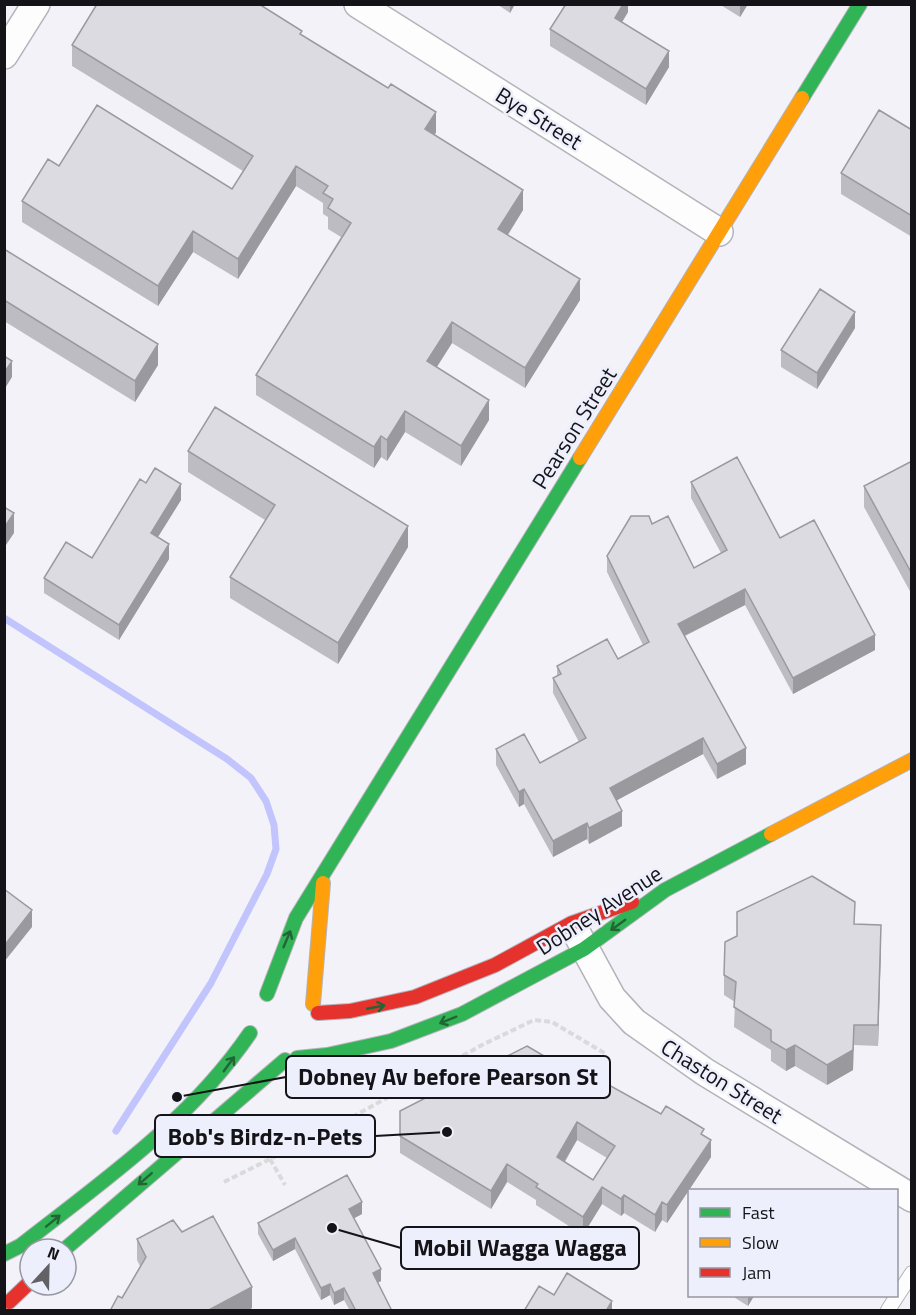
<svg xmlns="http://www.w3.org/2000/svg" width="916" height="1315" viewBox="0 0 916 1315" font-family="'Titillium Web',sans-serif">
	<rect width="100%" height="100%" fill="#f2f2f8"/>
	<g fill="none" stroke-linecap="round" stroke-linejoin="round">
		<path stroke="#c2c4fd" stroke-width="7" d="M4,618L227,759L251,778L266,801L274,825L276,849L267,874L211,983L116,1131"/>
		<defs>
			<path id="lane" d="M888,1310L912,1273"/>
			<path id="street" d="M358,4L719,232
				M4,55L36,4
				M576,932L612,998L634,1022L705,1072L912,1198"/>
			<path id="fast" d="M802,98L860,4
				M267,994L296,918L580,458
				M297,1058L327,1055L391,1041L462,1014L584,949L665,890L771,834
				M65,1249L285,1060
				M4,1254L20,1246C103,1181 190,1121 250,1033"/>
			<path id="slow" d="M580,458L802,98
				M771,834L912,760
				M313,1004L323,883"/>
			<path id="jam" d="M318,1013L350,1011L415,997L495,965L572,923L632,902
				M9,1302L30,1282"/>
		</defs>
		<use href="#lane" stroke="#b3b3b9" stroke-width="16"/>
		<use href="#street" stroke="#b3b3b9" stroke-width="30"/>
		<use href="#fast" stroke="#b3b3b9" stroke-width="16"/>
		<use href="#slow" stroke="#b3b3b9" stroke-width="16"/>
		<use href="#jam" stroke="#b3b3b9" stroke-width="16"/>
		<path stroke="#d9dadc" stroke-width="4" stroke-dasharray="6 3" stroke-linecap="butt" d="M270,1159L285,1185
			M224,1182L338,1125L482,1045L534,1020L552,1022L606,1054"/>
		<use href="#lane" stroke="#fdfdfe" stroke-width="14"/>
		<use href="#street" stroke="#fdfdfe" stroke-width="27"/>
		<use href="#fast" stroke="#30b455" stroke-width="14"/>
		<use href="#slow" stroke="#ff9f0a" stroke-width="14"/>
		<use href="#jam" stroke="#e5322d" stroke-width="14"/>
	</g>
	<path fill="#bcbcc2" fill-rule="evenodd" d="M497,4H515L510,13Z
		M628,4V12L622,22L669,67L646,105L550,46V29Z
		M719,4H748L740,17Z
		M302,35L436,132L435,135L523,210L508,235L580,300L525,388L452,343L437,367L489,420L461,466L405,432L387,461L381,457L374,468L256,395V375L341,237L328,229V217L323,214V203L296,186L238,279L193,252L158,306L22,222V201L59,166L232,189L243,171L72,66V45Z
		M912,130V237L841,194V173Z
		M4,249L158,365L135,402L4,321Z
		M855,328L817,389L781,367V350Z
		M188,451L408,547L338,664L230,598V577L265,520L188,472Z
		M912,461V595L864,507V486Z
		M691,482L780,538L875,650L793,694L745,605L685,636L746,764L717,779L703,754L617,800L622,826L589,844L587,839L553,857L524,804L519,807L496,765V749L540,763L579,742L553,693V678L557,676V666L618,659L643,645L607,572V556L652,524L694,568L721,553L691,498Z
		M146,483L181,500L158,537L169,559L119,640L44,593V578L92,558Z
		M855,924L881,945L878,1046L854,1045L853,1070L827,1085L795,1066L786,1071L771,1061V1050L734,1027L735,1002L724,995V975Z
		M605,1092L661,1114L704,1136L711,1157L667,1223L662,1220L655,1232L624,1213L621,1216L602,1204L583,1235L536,1205V1200L507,1182L491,1209L400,1153V1111ZM577,1140L607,1158L593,1180L565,1162Z
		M362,1214L354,1218L381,1281L377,1283L392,1311H350L344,1300L334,1305L330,1295L321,1300L295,1249L273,1261L258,1234V1223Z
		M182,1232L252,1308L247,1311H110L122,1298L140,1266L137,1260V1239Z
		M732,1296H754L748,1306Z"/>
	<path fill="#99999e" d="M510,4H515L510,13Z
		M623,4H628V12L615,34V18Z
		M740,4H748L740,17Z
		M669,51V67L646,105V89Z
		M436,112V132L425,150V129Z
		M296,166V186L238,279V259Z
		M523,190V210L498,250V229Z
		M193,231V252L158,306V286Z
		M580,279V300L525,388V368Z
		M855,312V328L817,389V373Z
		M452,322V343L427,382V361Z
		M158,344V365L135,402V381Z
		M12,361V377L4,390V373Z
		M489,400V420L461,466V446Z
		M405,411V432L387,461V440Z
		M381,436V457L374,468V447Z
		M181,484V500L151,548V533Z
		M14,513V533L4,548V528Z
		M408,526V547L338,664V643Z
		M169,544V559L119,640V625Z
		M745,589V605L678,639V624Z
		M875,635V650L793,694V678Z
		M703,738V754L610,804V788Z
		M746,748V764L717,779V764Z
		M524,789V804L519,807V792Z
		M622,811V826L589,844V828Z
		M587,823V839L553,857V841Z
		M32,910V927L4,962V946Z
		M881,925V945L878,1046V1025Z
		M854,1025L853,1070L827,1085V1065Z
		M795,1045V1066L786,1071V1050Z
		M577,1122V1140L557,1174V1157Z
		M711,1140V1157L667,1223V1205Z
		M507,1164V1182L491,1209V1191Z
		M602,1187V1204L583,1235V1217Z
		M624,1195V1213L621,1216V1199Z
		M362,1202V1214L349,1221V1209Z
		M662,1202V1220L655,1232V1215Z
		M295,1238V1249L273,1261V1250Z
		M381,1269V1281L373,1285V1273Z
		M330,1284V1295L321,1300V1288Z
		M252,1287V1308L247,1311H207Z
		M344,1288V1300L334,1305V1293Z
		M748,1296H754L748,1306Z
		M612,1301V1311H606Z"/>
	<path fill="#dbdbe1" stroke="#99999e" stroke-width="1.5" fill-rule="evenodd" d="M97,4H259L302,31L300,34L388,88L391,84L436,112L425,129L523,190L498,229L580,279L525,368L452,322L427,361L489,400L461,446L405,411L387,440L381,436L374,447L256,375L351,223L328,208L333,199L323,193L328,186L296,166L238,259L193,231L158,286L22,201L48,159L59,166L97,105L232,189L253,156L72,45Z
		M566,4H623L615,18L669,51L646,89L550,29Z
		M879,110L912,130V216L841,173Z
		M4,249L158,344L135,381L4,300Z
		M820,289L855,312L817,373L781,350Z
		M4,356L12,361L4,373Z
		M215,407L408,526L338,643L230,577L275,505L188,451Z
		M737,457L780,538L814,520L875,635L793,678L745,589L678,624L746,748L717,764L703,738L610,788L622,811L589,828L587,823L553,841L524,789L519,792L496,749L524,734L540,763L586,738L553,678L561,674L557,666L607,639L618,659L649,642L607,556L631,516H649L652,524L668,516L694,568L727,550L691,482Z
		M912,461V574L864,486Z
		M155,468L181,484L151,533L169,544L119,625L44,578L66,542L92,558L140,479L146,483Z
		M4,507L14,513L4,528Z
		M812,876L855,902L854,924L881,925L878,1025H854L853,1050L827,1065L795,1045L786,1050L771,1041V1030L734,1007L736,982L724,975L725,942L737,936V912Z
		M4,889L32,910L4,946Z
		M527,1046L605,1092L609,1085L661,1114L666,1106L704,1129L701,1134L711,1140L667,1205L662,1202L655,1215L624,1195L621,1199L602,1187L583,1217L536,1187L538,1184L507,1164L491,1191L400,1136V1111ZM577,1122L615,1146L593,1180L557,1157Z
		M347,1175L362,1202L349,1209L381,1269L373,1273L392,1311H356L344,1288L334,1293L330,1284L321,1288L295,1238L273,1250L258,1223Z
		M213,1216L252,1287L207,1311H110L118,1296L122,1298L146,1257L137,1239L173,1220L182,1232Z
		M567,1273L612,1301L606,1311H524L539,1286L554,1295Z"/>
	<defs><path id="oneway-shaft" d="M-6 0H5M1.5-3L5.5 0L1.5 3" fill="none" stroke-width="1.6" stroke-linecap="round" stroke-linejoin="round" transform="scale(1.5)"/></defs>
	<g stroke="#226436">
		<use href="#oneway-shaft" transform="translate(618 925) rotate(144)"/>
		<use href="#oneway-shaft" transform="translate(287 939) rotate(-67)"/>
		<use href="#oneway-shaft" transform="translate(376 1007) rotate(-11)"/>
		<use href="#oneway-shaft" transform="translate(448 1020) rotate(158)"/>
		<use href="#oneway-shaft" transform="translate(229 1064) rotate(-54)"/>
		<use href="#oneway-shaft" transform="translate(145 1179) rotate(139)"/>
		<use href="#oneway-shaft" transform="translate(53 1221) rotate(-39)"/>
	</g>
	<g text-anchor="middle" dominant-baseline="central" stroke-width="5" stroke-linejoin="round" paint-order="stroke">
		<g font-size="22" fill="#131318" stroke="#eeeffc">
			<text transform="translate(539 118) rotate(32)">Bye Street</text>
			<text transform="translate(574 428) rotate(-58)">Pearson Street</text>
			<text transform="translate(599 910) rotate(-33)">Dobney Avenue</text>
			<text transform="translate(722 1081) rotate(32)">Chaston Street</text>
		</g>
	</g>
	<path fill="none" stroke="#131318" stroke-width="2" d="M177 1097L286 1077M447 1132L375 1136M332 1228L401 1248"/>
	<g fill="#131318" stroke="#eeeffc" stroke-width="2">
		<circle cx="177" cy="1097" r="6"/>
		<circle cx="447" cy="1132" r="6"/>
		<circle cx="332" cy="1228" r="6"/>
	</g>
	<g fill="#eeeffc" stroke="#131318" stroke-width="2">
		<rect x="286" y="1056" width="324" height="42" rx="6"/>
		<rect x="155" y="1115" width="220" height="42" rx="6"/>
		<rect x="401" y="1227" width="238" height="42" rx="6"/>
	</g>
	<g font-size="24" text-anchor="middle" font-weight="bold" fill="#131318">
		<text x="448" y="1085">Dobney Av before Pearson St</text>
		<text x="265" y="1145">Bob's Birdz-n-Pets</text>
		<text x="520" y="1256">Mobil Wagga Wagga</text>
	</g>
	<rect width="916" height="1315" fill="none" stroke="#131318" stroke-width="12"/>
	<rect x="688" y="1189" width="210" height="108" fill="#eeeffc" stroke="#9697a1" stroke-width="1.5"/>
	<rect x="700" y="1208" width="30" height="9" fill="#30b455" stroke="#9697a1" stroke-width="1.5"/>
	<text x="742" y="1219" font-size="18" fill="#131318">Fast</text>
	<rect x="700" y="1238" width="30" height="9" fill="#ff9f0a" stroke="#9697a1" stroke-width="1.5"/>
	<text x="742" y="1249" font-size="18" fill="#131318">Slow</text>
	<rect x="700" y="1268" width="30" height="9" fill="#e5322d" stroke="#9697a1" stroke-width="1.5"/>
	<text x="742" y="1279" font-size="18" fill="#131318">Jam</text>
	<g transform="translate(48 1267) rotate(22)"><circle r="28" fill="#eeeffc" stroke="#9697a1" stroke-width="1.5"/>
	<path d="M0-4.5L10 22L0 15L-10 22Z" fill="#616166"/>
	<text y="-9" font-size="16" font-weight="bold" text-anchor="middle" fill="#131318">N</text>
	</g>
</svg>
